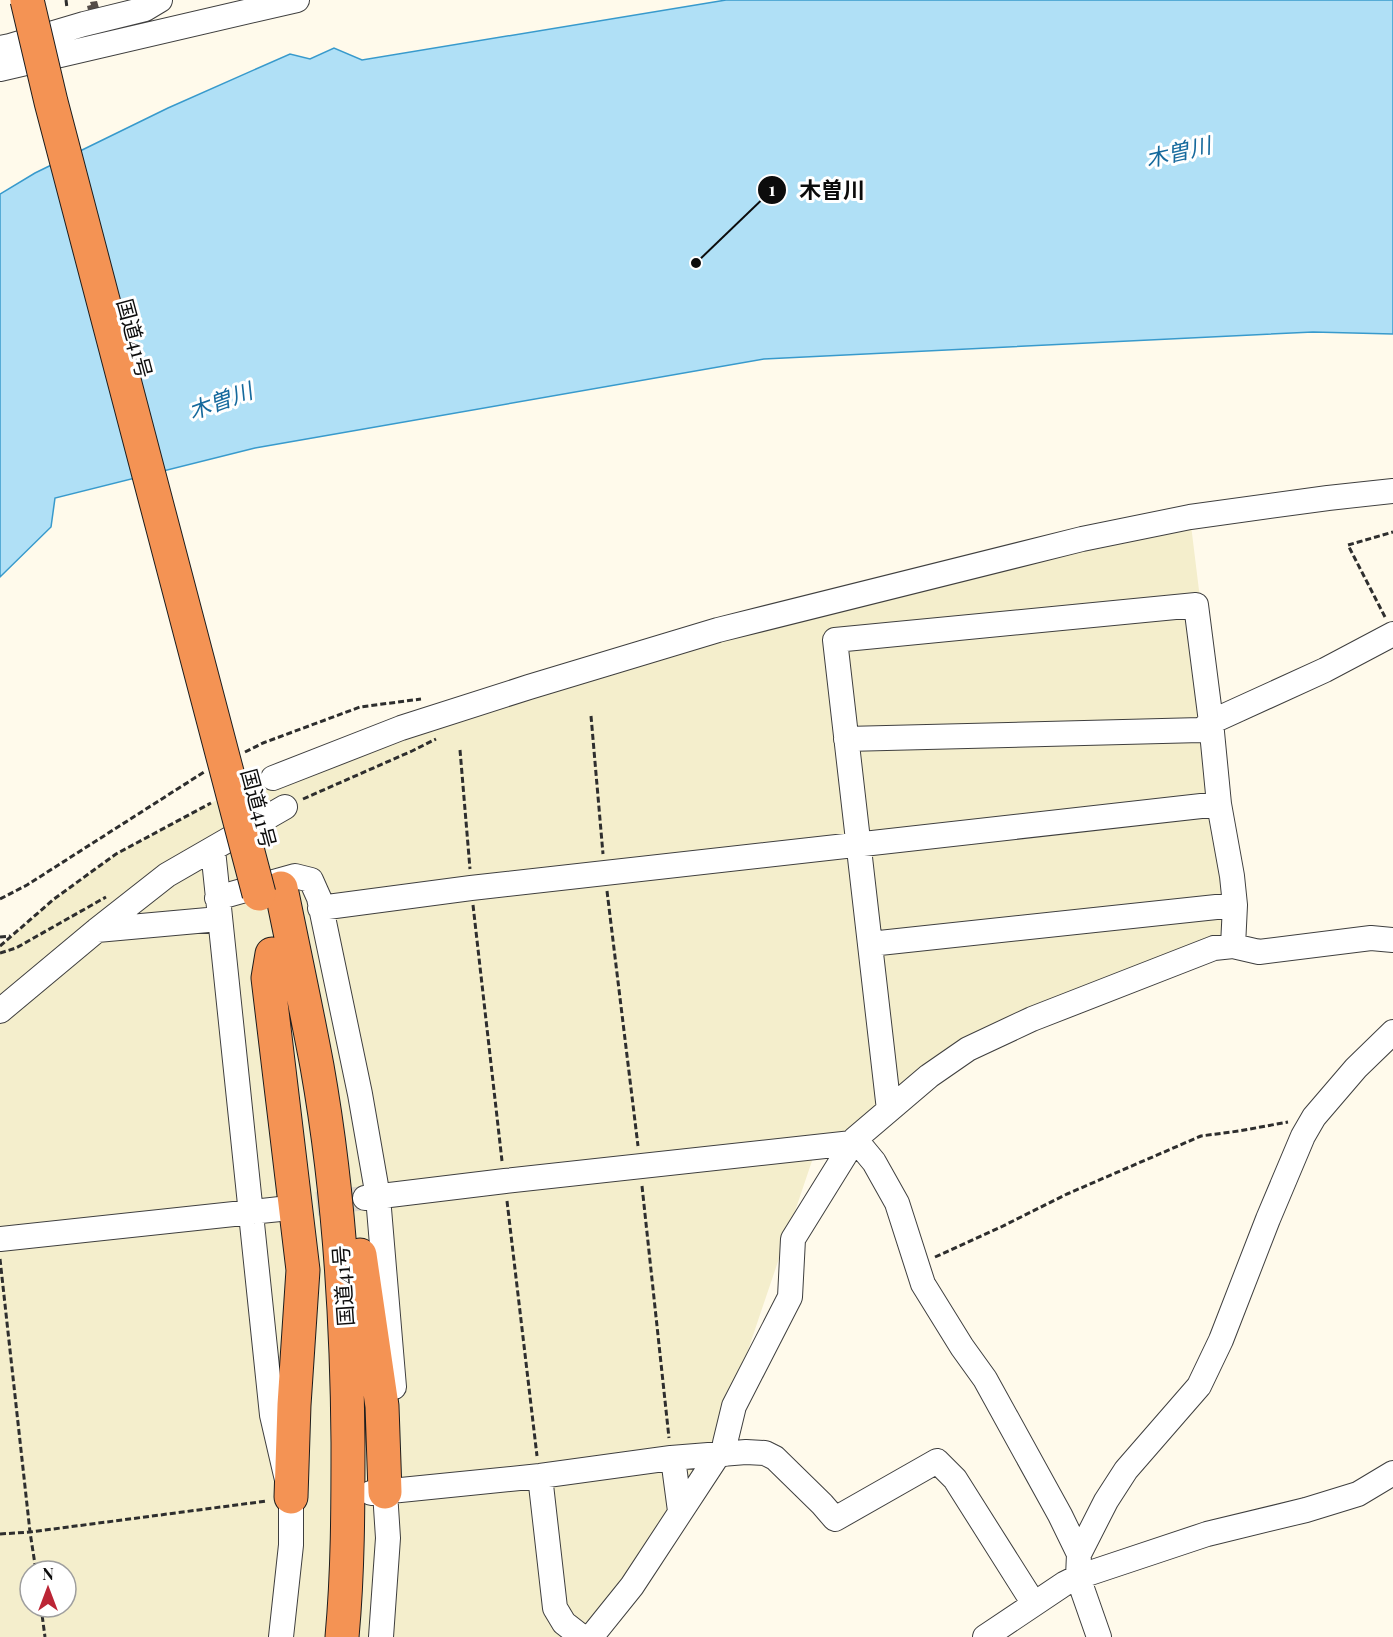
<svg xmlns="http://www.w3.org/2000/svg" width="1393" height="1637" viewBox="0 0 1393 1637" font-family="'Playfair Display','Noto Sans JP',serif">
	<rect width="100%" height="100%" fill="#fffaeb"/>
	<path fill="#f4eecc" fill-rule="evenodd" d="M1190,517L1224,794L1233,946L1032,1019L814,1155L721,1430L585,1637H0V946L54,899L116,854L217,800L273,778L529,687ZM30,1571H66V1607H30Z"/>
	<path fill="#b0e0f6" stroke="#389acc" stroke-width="1.5" d="M726,0H1393V334L1313,332L764,359L255,448L55,498L51,527L0,577V194L35,173L168,108L290,54L310,59L334,48L362,60Z"/>
	<path fill="#544c48" d="M97,1L99,8L88,10L87,6L91,5L90,2Z"/>
	<g fill="none" stroke-linecap="round" stroke-linejoin="round">
		<path stroke="#dbd6ca" stroke-width="24" stroke-dasharray="24 12" stroke-linecap="butt" d="M281,1208L365,1198"/>
		<defs>
			<path id="minor" d="M0,48L10,46L84,24L145,9L160,0
				M0,69L297,0
				M846,739L1201,730L1211,722L1325,670L1393,634
				M273,778L401,728L529,687L718,630L1082,539L1190,517L1328,498L1393,491
				M213,850L272,1415L291,1497V1545L281,1637
				M217,898L295,876L311,880L319,898L360,1094L378,1197L394,1387
				M320,908L471,888L1219,804
				M97,930L219,919
				M870,944L1235,905
				M0,1011L97,930L167,875L285,807
				M889,1110L835,640L1196,605L1211,722L1219,804L1232,876L1235,905L1233,946
				M855,1139L874,1162L897,1203L923,1284L962,1347L985,1379L1060,1515L1079,1554
				M365,1198L505,1181L852,1143
				M0,1239L280,1209
				M725,1454V1443L734,1406L790,1297L793,1239L855,1139L929,1076L968,1049L1032,1019L1214,948L1233,946L1259,952L1371,938L1393,940
				M671,1458L674,1466L680,1511
				M540,1476L555,1608L564,1623L582,1637
				M371,1493L540,1476L671,1458L746,1452L765,1453L775,1458L822,1504L835,1519L937,1461L955,1479L1034,1604
				M381,1637L388,1538L385,1492
				M591,1637L632,1586L718,1455
				M985,1637L1064,1584L1078,1577L1207,1534L1306,1510L1358,1494L1393,1473
				M1099,1637L1078,1577L1079,1554L1106,1501L1126,1470L1199,1386L1221,1340L1268,1219L1303,1136L1314,1117L1356,1068L1393,1032"/>
			<path id="highway" d="M281,888C293,947 306,1007 317,1066C339,1190 347,1316 348,1442C348,1507 348,1572 342,1637
				M272,954L268,978L303,1270L294,1405L291,1497
				M360,1255L382,1406L385,1492"/>
		</defs>
		<use href="#minor" stroke="#3f3f3f" stroke-width="26"/>
		<use href="#highway" stroke="#1d1d1d" stroke-width="35"/>
		<path stroke="#2e2e2e" stroke-width="3" stroke-dasharray="6 3" stroke-linecap="butt" d="M66,0L67,8
			M1385,617L1348,545L1393,532
			M591,716L603,854
			M460,750L470,869
			M245,752L263,743L360,707L421,699
			M303,799L412,751L436,739
			M607,891L638,1146
			M0,899L27,885L204,772
			M473,905L502,1161
			M0,937L10,936
			M0,946L54,899L116,854L211,803
			M0,953L16,948L106,897
			M642,1186L669,1438
			M507,1201L537,1456
			M935,1257L1001,1227L1067,1194L1201,1136L1239,1131L1288,1122
			M0,1259L30,1532L36,1571
			M0,1534L30,1532L267,1501
			M41,1607L45,1637"/>
		<use href="#minor" stroke="#fff" stroke-width="24"/>
		<use href="#highway" stroke="#f49354" stroke-width="33"/>
		<defs>
			<path id="highway-bridge" d="M27,0L51,102L259,894"/>
		</defs>
		<use href="#highway-bridge" stroke="#1d1d1d" stroke-width="35" stroke-linecap="butt"/>
		<use href="#highway-bridge" stroke="#f49354" stroke-width="33"/>
	</g>
	<g text-anchor="middle" dominant-baseline="central" stroke-width="6" stroke-linejoin="round" paint-order="stroke">
		<g font-size="21" fill="#0c0c0c" stroke="#fff">
			<text transform="translate(136 338) rotate(75)">国道41号</text>
			<text transform="translate(260 808) rotate(75)">国道41号</text>
			<text transform="translate(342 1286) rotate(-94)">国道41号</text>
		</g>
		<g font-size="22" font-style="italic" fill="#166a9d" stroke="#fff">
			<text transform="translate(1178 151) rotate(-13)">木曽川</text>
			<text transform="translate(220 400) rotate(-20)">木曽川</text>
		</g>
	</g>
	<path fill="none" stroke="#0c0c0c" stroke-width="2" d="M696 263L772 190"/>
	<g fill="#0c0c0c" stroke="#fff" stroke-width="2">
		<circle cx="696" cy="263" r="6"/>
		<circle cx="772" cy="190" r="15"/>
	</g>
	<g font-size="18" text-anchor="middle" font-weight="bold" fill="#fff">
		<text x="772" y="196">1</text>
	</g>
	<g font-size="22" text-anchor="middle" font-weight="bold" fill="#0c0c0c" stroke="#fff" stroke-width="6" stroke-linejoin="round" paint-order="stroke">
		<text x="832" y="198">木曽川</text>
	</g>
	<g transform="translate(48 1589)"><circle r="28" fill="#ffffff" stroke="#9e9e9e" stroke-width="1.5"/>
	<path d="M0-4.5L10 22L0 15L-10 22Z" fill="#bb2535"/>
	<text y="-9" font-size="16" font-weight="bold" text-anchor="middle" fill="#0c0c0c">N</text>
	</g>
</svg>
